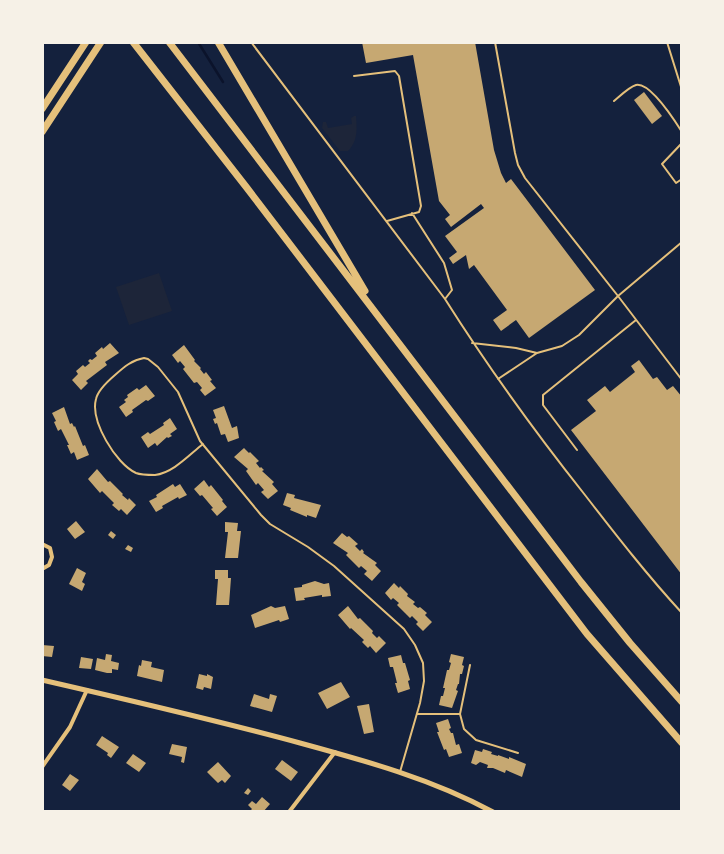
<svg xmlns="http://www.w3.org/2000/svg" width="724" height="854" viewBox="0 0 724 854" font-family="'Exo 2',sans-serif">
	<rect width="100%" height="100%" fill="#14213d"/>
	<path fill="#1d2539" d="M354,116H356C357,129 358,141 348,151H340L322,128L323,122H326L328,128L352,124L351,118Z
		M159,273L172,311L129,325L116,287Z"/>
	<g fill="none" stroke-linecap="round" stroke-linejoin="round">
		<path stroke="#0b132b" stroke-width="2.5" d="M198,42L223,82"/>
	</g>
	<path fill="#c6a872" d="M362,42H475L494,150L501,173L506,183L511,179L595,290L529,338L516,320L501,331L493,320L507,310L474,265L469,269L466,255L453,264L449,258L457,252L445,236L484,208L481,204L451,227L445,219L450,215L439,201L413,55L366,63Z
		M644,92L662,116L652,124L634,100Z
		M110,343L119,353L105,362L107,365L86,381L88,383L81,390L72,380L78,374L76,371L83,365L85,367L90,363L88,361L90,359L92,360L97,356L95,353L102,347L103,349Z
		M184,345L195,360L194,361L201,368L200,369L204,374L206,372L212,380L210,381L216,388L205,396L200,390L202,388L197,382L194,383L183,369L185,367L180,361L178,363L172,355Z
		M639,360L653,379L657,377L667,390L673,386L682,397V575L571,430L596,411L587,400L605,386L610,392L635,372L631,366Z
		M146,385L155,396L148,401L146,400L132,410L133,412L126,417L119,407L126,402L124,400L128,397L127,395L137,388L139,390Z
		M224,406L232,428L237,426L239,438L228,442L225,434L221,435L217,423L215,424L213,419L216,418L213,410Z
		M64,407L70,424L72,423L74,427L75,426L83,446L85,445L89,455L77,460L74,452L71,454L67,445H69L61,429L58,431L54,422L56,421L52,413Z
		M170,418L177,429L170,434L172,436L168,438L167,437L157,446L155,443L148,448L141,437L148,432L150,434L164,425L163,423Z
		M244,448L249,453L250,452L259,461L256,463L260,468L261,467L264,470L262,471L274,482L272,484L278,491L268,499L261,492L264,490L258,483L256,485L246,471L248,469L234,457Z
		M97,469L108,482L110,481L123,494L122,495L128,500L129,498L136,505L127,515L121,509L119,511L112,505L114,503L102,491L100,493L88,479Z
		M204,480L209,487L211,485L223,500L222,501L227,507L217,516L211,509L213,508L202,495L200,496L194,489Z
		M173,484L175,487L180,484L187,495L179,499L178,497L162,506L163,508L156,512L149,501L157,497L156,495Z
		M287,493L295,495L294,498L321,505L316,518L307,515V517L290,510L291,508L283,505Z
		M76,521L85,532L75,539L67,529Z
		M225,522L238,523L237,531H241L238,558H225L228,532H225Z
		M111,531L116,535L113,539L108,535Z
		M342,533L347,537L349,536L358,544L355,546L360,551L362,549L364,552L363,553L377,563L375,565L381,571L372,581L364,574L367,571L361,566L359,568L346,555L348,553L333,543Z
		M128,545L133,548L131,552L125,549Z
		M77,568L86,573L82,582L85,584L82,591L69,584Z
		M215,570H228V578H231L229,605H216L218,579H215Z
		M315,581L324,584L329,583L331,596L322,597V595L304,598L305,600L296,601L294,588L302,587V585Z
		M394,583L399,588L400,586L408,594L407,596L415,602L413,604L418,608L420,607L427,613L425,615L432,622L423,631L416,624L418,622L412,616L410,618L397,605L399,603L393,598L391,600L385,593Z
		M271,606L275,608L285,606L289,619L280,622L279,620L255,628L251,615Z
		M348,606L358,619L360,618L373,631L372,633L377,638L379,636L386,643L376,653L370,646L368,648L362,642L364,640L351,628L350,629L338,615Z
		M42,645L54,646L52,657L42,656Z
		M106,654L112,655L111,661L119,663L118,670L112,669V673H107L95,670L97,658L105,660Z
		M451,654L464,657L462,665L464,666L462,674H460L459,684H458L456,690L458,691L452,708L439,705L441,696H443L445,688H443L447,670H449L451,663L449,662Z
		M401,655L403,663H405L410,680L408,681L410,689L398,693L395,683H397L393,667H390L388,658Z
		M81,657L93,659L91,669L79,668Z
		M142,660L152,662L151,667L164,670L162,682L137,676L139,665L141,666Z
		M199,674L207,676V674L213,677L211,689L204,687L203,690L196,688Z
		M341,682L350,697L327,709L318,693Z
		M254,694L269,699L270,694L277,696L272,712L250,706Z
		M369,704L374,732L364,734L357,706Z
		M448,719L451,728L449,729L451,733H453L456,745L459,744L462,753L449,757L446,749L444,750L437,732H439L436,723Z
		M102,736L119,747L111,758L107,755L108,753L96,745Z
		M172,744L187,747L184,763L181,762L182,757L169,754Z
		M483,749L492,752L491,754L498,756V755L509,759V757L526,764L522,777L506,770L505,773L493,768H487L488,765L480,762L476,765L471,763L475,750L482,752Z
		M133,754L146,763L139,772L126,763Z
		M282,760L298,772L291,781L275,769Z
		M218,762L231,776L225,783L222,780L218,783L207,772Z
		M70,774L79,780L70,791L62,785Z
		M248,788L251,791L248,795L244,793Z
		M262,797L270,804L263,812H249L252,809L248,805L252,801L256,804Z"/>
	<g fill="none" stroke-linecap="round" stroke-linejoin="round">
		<path stroke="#e5c07b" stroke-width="2" d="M251,42L445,299C488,367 535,432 585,495C616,535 647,575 682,613
			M495,42L515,153L518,165L525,178L618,296L682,380
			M667,42L682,90
			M354,76L395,71L399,76L421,206L419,212L387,221
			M614,101C620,96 629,87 636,85C650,82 675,121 682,132
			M682,143L662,164L676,183L682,179
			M412,213L444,263L452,290L445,299
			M472,343L516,348L537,353
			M498,379L537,353L562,346L579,335L618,296L682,242
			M203,444C189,455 173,473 155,475C149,475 141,475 136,473C116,464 90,421 96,399C98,390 108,381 115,375C124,367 132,360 144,358L148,359L158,367L178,392L200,441L261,515L270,524L308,547L334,566L404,629L415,645L423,663L424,681L420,703L400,772
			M577,450L543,405V395L636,320
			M417,714H460L464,729L476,740L518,753
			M460,714L470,665"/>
		<path stroke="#e5c07b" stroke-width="4" d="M42,544L50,548L52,557L49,565L42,569
			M42,767L70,727L87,690
			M289,812L335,752"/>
		<path stroke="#e5c07b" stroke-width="5" d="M42,680C129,700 215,720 300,743C366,761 432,779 493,812"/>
		<path stroke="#e5c07b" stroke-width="7" d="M133,42L247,188L587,634L682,743
			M169,42L581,582L630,643L682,702
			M218,42L365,291
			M42,109L86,42
			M42,132L101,42"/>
	</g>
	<rect width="724" height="854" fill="none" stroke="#f6f1e7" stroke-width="88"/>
</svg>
